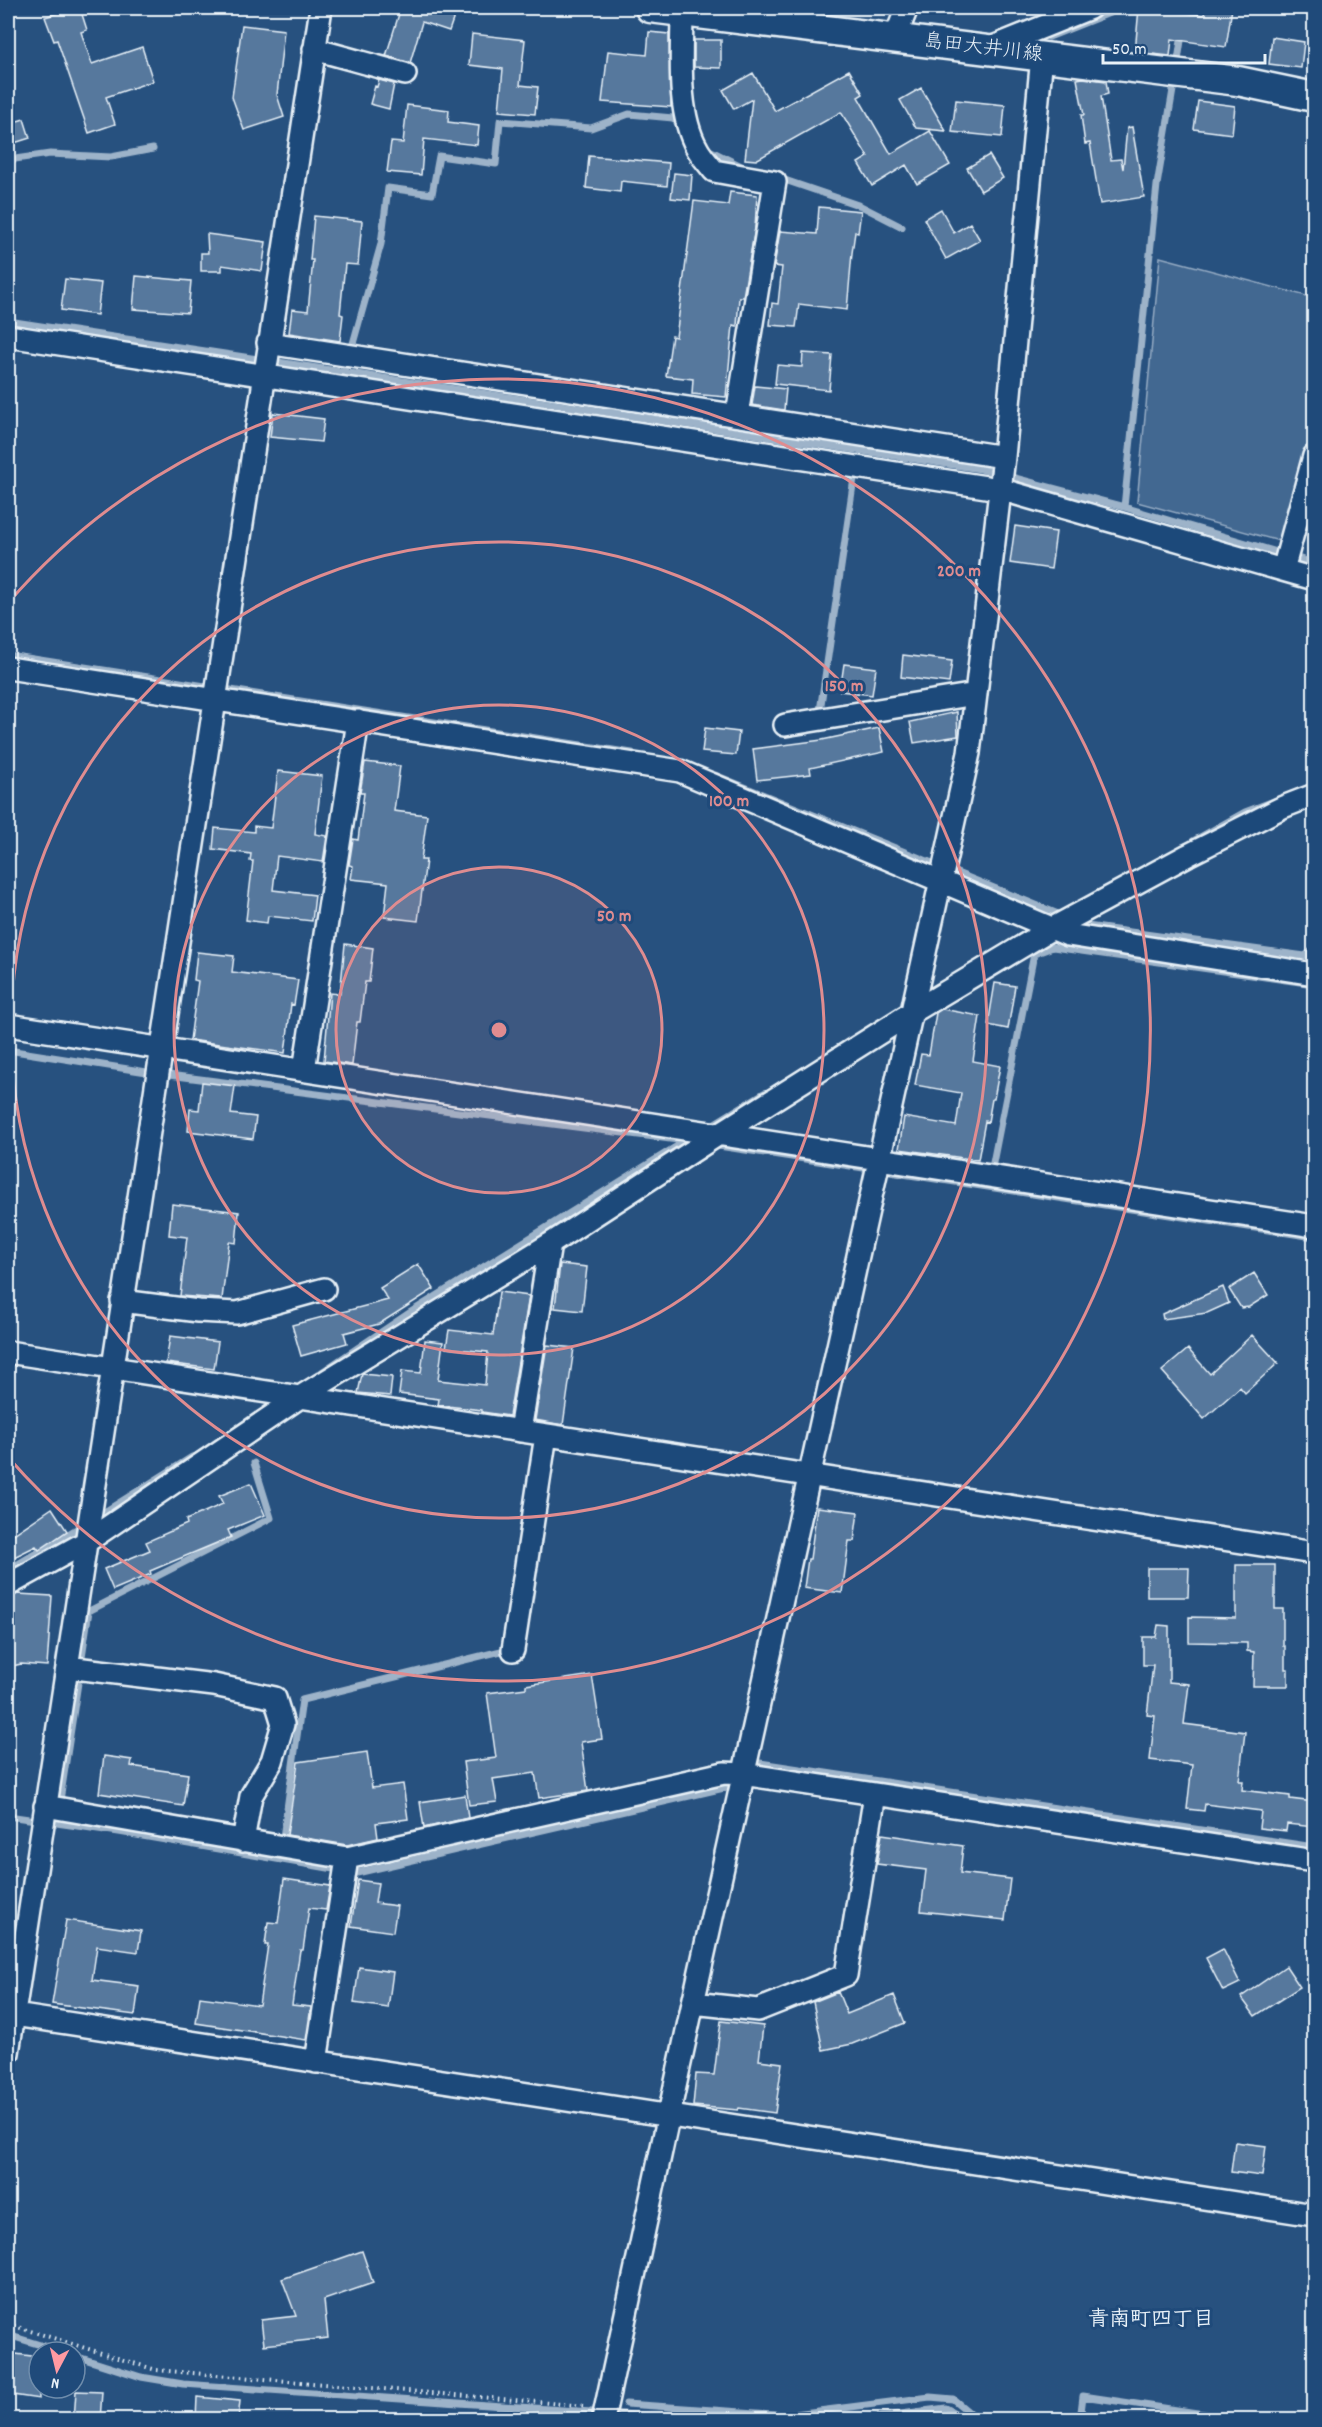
<svg xmlns="http://www.w3.org/2000/svg" width="1322" height="2427" viewBox="0 0 1322 2427" font-family="Dekko,'Klee One',sans-serif">
	<rect width="100%" height="100%" fill="#27517f"/>
	<filter id="ink" filterUnits="userSpaceOnUse"><feTurbulence type="fractalNoise" baseFrequency=".0167" numOctaves="2"/><feDisplacementMap in="SourceGraphic" scale="12" xChannelSelector="R" yChannelSelector="G"/><feConvolveMatrix kernelMatrix="1 2 1 2 8 2 1 2 1" color-interpolation-filters="sRGB"/></filter>
	<g filter="url(#ink)">
		<path fill="#436891" stroke="#96acc4" stroke-width="1.5" d="M1160,257L1314,298V428L1283,542L1137,502Z"/>
		<g fill="none" stroke-linecap="round" stroke-linejoin="round">
			<path stroke="#9db3c9" stroke-width="7" d="M1049,37L1122,8
				M1177,67L1182,34
				M707,149L743,167
				M8,160L50,154L111,157L153,149
				M776,177L861,206L902,227
				M8,321L981,469L1124,507L1157,185L1175,78
				M345,372L381,244L388,188L432,194L439,156L496,164L500,121L591,128L629,114L673,118L681,126
				M1124,507L1314,563
				M8,655L632,753
				M820,711L854,478
				M715,775L1063,916
				M1193,841L1245,812L1274,801
				M1076,921L1087,926L1305,956L1314,949
				M8,1050L153,1073L686,1141
				M707,1128L764,1093
				M712,1145L1314,1237
				M991,1173L1034,954L1053,947L1314,984
				M322,1372L411,1312L695,1135
				M95,1518L192,1457
				M8,1570L85,1524
				M750,1770L760,1763L1314,1847
				M59,1807L89,1611L271,1518L254,1463
				M8,1816L119,1832L357,1873L724,1788L735,1780
				M282,1845L302,1700L501,1651
				M8,2335L63,2352
				M75,2356L141,2377L183,2384L708,2420
				M626,2404L787,2415L930,2397L953,2399L978,2420
				M856,2420L946,2408L967,2420
				M1080,2420L1083,2396L1224,2417"/>
		</g>
		<path fill="#57789d" stroke="#e8f1f8" stroke-width="1.5" d="M74,8H80L87,30L81,32L92,64L142,47L153,81L106,97L115,124L89,133L57,40L54,41L45,17Z
			M389,8H446L456,11L449,31L422,22L410,63L386,56L399,14L389,10Z
			M1139,8L1204,15L1205,8H1232L1226,47L1172,39L1170,56L1135,52Z
			M242,25L284,30L277,95L284,117L244,130L232,97Z
			M649,32L669,34L671,107L602,102L608,51L647,55Z
			M472,34L525,40L520,85L538,87L535,114L499,111L503,69L469,65Z
			M1272,37L1304,42L1301,68L1269,64Z
			M694,40H721V68L694,67Z
			M849,70L863,94L858,97L891,154L930,131L950,165L917,184L906,165L872,186L858,163L868,157L841,112L756,160L745,159L752,99L734,109L723,90L753,73L775,111Z
			M1083,78L1106,81L1108,94L1101,96L1111,160L1121,159L1123,169L1127,128L1132,127L1144,197L1100,204L1090,143L1085,144L1081,115H1084L1077,79Z
			M379,80L394,84L389,109L370,104L375,86L377,87Z
			M921,88L946,131L916,128L900,100Z
			M956,100L1005,105L1002,137L952,132Z
			M1198,101L1235,106L1232,134L1194,129Z
			M407,105L449,110L448,122L479,126L477,145L424,139L421,175L387,172L391,142L403,143Z
			M24,119L30,138L8,145V124Z
			M989,155L1003,178L981,191L967,168Z
			M589,156L669,163L667,186L621,181L620,192L586,188Z
			M674,173L692,175L690,200L671,198Z
			M730,192L757,195L755,228L743,297H739L737,326L733,325L726,397L692,394L693,379L666,376L672,336L676,337L694,201L728,205Z
			M819,207L861,211L858,233L855,232L852,253L847,310L799,304L796,327L770,325L772,303L778,304L782,267L774,266L780,231L817,234Z
			M941,209L954,233L970,223L980,240L946,259L924,219Z
			M314,216L362,221L358,265L345,264L340,314L343,315L340,341L289,333L292,309L308,311L313,260H310Z
			M207,234L266,242L262,271L222,265V271H201V253H208Z
			M136,276L191,281L188,313L133,309Z
			M65,279L101,283L97,315L61,310Z
			M803,353L832,355L829,390L775,384L777,365L802,367Z
			M755,386L786,389L784,410L752,405Z
			M273,413L324,419L321,442L270,437Z
			M1015,526L1056,532L1051,569L1010,563Z
			M903,655L952,661L949,683L901,677Z
			M844,664L876,668L872,695L840,691Z
			M957,712L958,736L914,743L910,722Z
			M705,728L739,732L736,755L702,752Z
			M879,728L884,752L810,768L811,774L757,780L753,749L822,740Z
			M365,762L400,766L394,811L427,815L421,860H426L418,921L384,917L388,883L351,879L353,866L349,865L353,839L358,840L364,793H360Z
			M278,771L322,776L315,834L327,836L323,862L277,856L273,890L315,895L312,921L268,916L267,923L246,920L253,861H250L251,854L213,849L215,828L254,832V826L271,828Z
			M345,944L373,948L369,982H365L360,1022H357L352,1065L324,1061L330,993L340,994Z
			M197,952L234,956L232,972L298,980L294,1005L291,1004L285,1053L190,1040L198,981L194,980Z
			M995,983L1015,986L1008,1029L988,1025Z
			M942,1009L980,1016L973,1061L1000,1066L994,1099H992L988,1122L985,1121L978,1160L899,1149L904,1117L956,1126L961,1093L915,1085L921,1054L929,1055L936,1013Z
			M202,1082L235,1086L231,1114L256,1117L253,1139L188,1131L190,1109L199,1110Z
			M172,1204L239,1212L236,1243L229,1242L222,1299L180,1296L187,1237L169,1235Z
			M418,1264L434,1289L379,1324L344,1333L347,1343L301,1356L292,1325L388,1300L380,1288Z
			M560,1264L587,1267L582,1311L555,1308Z
			M1254,1273L1268,1295L1249,1307L1241,1308L1229,1289Z
			M1223,1287L1229,1303L1207,1313L1163,1319L1162,1314Z
			M499,1292L529,1296L509,1416L482,1412V1410L438,1405L439,1399L399,1394L402,1371L421,1373L425,1340L443,1342L438,1380L485,1385L488,1352L446,1348L449,1330L493,1335Z
			M1252,1335L1278,1363L1245,1393L1240,1387L1204,1419L1162,1371L1188,1349L1210,1374Z
			M170,1336L218,1342L214,1369L166,1363Z
			M547,1345L574,1348L563,1425L535,1420Z
			M362,1374L392,1377L390,1396L358,1393Z
			M251,1483L265,1515L228,1530L231,1537L150,1571L151,1574L113,1590L104,1569L150,1550L146,1542L187,1524L186,1520L223,1504L219,1496Z
			M817,1507L858,1512L854,1541H849L842,1593L804,1588L808,1559H810Z
			M52,1508L67,1531L39,1550L36,1546L8,1560V1538Z
			M1236,1565H1275V1609H1283V1646H1285V1669H1288V1686H1253L1254,1652L1247,1651V1643L1189,1642V1617L1236,1618Z
			M1147,1568H1189L1188,1597H1147Z
			M18,1594L52,1596L47,1666L21,1664L8,1667V1598Z
			M1158,1625L1169,1626V1682L1189,1684L1184,1724L1245,1732L1239,1781H1243L1242,1790L1290,1796V1799L1314,1802V1827L1287,1824L1286,1831L1259,1828L1261,1811L1205,1804L1204,1811L1187,1809L1192,1765L1150,1760L1155,1716L1147,1715L1153,1665H1143V1637H1156Z
			M592,1675L602,1739L581,1742L588,1791L539,1798L535,1773L493,1779L497,1802L469,1805L463,1762L496,1758L487,1693L526,1688V1685Z
			M367,1752L372,1788L403,1784L408,1819L376,1823L378,1838L347,1845L287,1835L298,1762Z
			M104,1756L132,1760L131,1766L188,1774L183,1806L99,1793Z
			M465,1795L468,1818L424,1828L420,1802Z
			M882,1834L963,1846L960,1873L1010,1879L1005,1920L921,1911L926,1870L877,1864Z
			M284,1879L330,1886L326,1910L309,1908L303,1950H300L292,2005L311,2007L306,2040L196,2023L200,1997L259,2005L268,1945H265L268,1922L278,1923Z
			M358,1880L378,1883L375,1903L397,1906L393,1932L351,1926Z
			M66,1920L141,1931L138,1952L97,1946L92,1980L139,1986L135,2015L52,2004Z
			M1223,1949L1240,1983L1223,1991L1206,1958Z
			M1286,1966L1300,1987L1255,2016L1241,1997Z
			M359,1967L393,1972L388,2008L354,2003Z
			M838,1992L847,2014L894,1995L905,2023L852,2044L823,2050L813,2002Z
			M721,2021L763,2026L759,2060L782,2063L775,2113L739,2108L738,2110L693,2106L696,2074L714,2075Z
			M1235,2142L1266,2146L1262,2176L1231,2172Z
			M362,2251L373,2283L324,2300L328,2338L264,2345L261,2320L296,2316L282,2279Z
			M8,2353L39,2357V2399L13,2395L14,2388L8,2387Z
			M76,2391L102,2392L100,2420H74Z
			M197,2397L240,2401L238,2420H196Z"/>
		<g fill="none" stroke-linecap="round" stroke-linejoin="round">
			<defs>
				<path id="street" d="M682,12C682,53 676,111 697,148C701,156 708,163 714,171L775,182L737,415
					M895,38L907,8
					M314,49L405,74
					M988,49L1090,8
					M8,336L999,489L1314,579
					M268,343L1004,457
					M1283,570L1314,456
					M8,668L680,771L1068,935L1314,974
					M785,725L976,694
					M8,1025L1314,1226
					M304,1070L358,721
					M122,1301L198,1311L237,1313L324,1289
					M8,1352L1314,1553
					M520,1431L550,1244
					M8,1585L86,1542L300,1397L550,1244L719,1134L911,1013L1051,929L1188,855L1283,807L1314,795
					M513,1650L546,1435
					M67,1667L214,1685L275,1698L283,1724L272,1761L251,1796L243,1841
					M45,1806L347,1858L724,1773L743,1774L1314,1861
					M693,2003L758,2010L846,1975L875,1794
					M8,2014L1314,2215
					M8,2053L321,8
					M316,2062L347,1858
					M603,2420L693,2003L969,753L1004,457L1042,56"/>
				<path id="secondary" d="M650,8L1238,81L1314,97"/>
			</defs>
			<use href="#street" stroke="#e8f1f8" stroke-width="26"/>
			<use href="#secondary" stroke="#e8f1f8" stroke-width="33"/>
			<path stroke="#e8f1f8" stroke-width="4" stroke-dasharray="1.5 4.5" stroke-linecap="butt" d="M8,2324L156,2370L586,2406"/>
			<use href="#street" stroke="#1f4a7a" stroke-width="21"/>
			<use href="#secondary" stroke="#1f4a7a" stroke-width="28"/>
		</g>
	</g>
	<circle cx="499" cy="1030" r="163" fill="#df8c90" fill-opacity=".12"/>
	<g fill="none" stroke="#df8c90" stroke-width="3">
		<circle cx="499" cy="1030" r="163"/>
		<circle cx="499" cy="1030" r="325"/>
		<circle cx="499" cy="1030" r="488"/>
		<path d="M8 603A651 651 0 1 1 8 1457"/>
	</g>
	<g text-anchor="middle" dominant-baseline="central" stroke-width="6" stroke-linejoin="round" paint-order="stroke">
		<g font-size="20" fill="#e8f1f8" stroke="#1f4a7a">
			<text transform="translate(983 49) rotate(7)">島田大井川線</text>
		</g>
		<g font-size="21" font-weight="bold" fill="#e8f1f8" stroke="#1f4a7a">
			<text x="1151" y="2321">青南町四丁目</text>
		</g>
	</g>
	<circle cx="499" cy="1030" r="9" fill="#df8c90" stroke="#1f4a7a" stroke-width="3"/>
	<g font-size="18" text-anchor="middle" font-weight="bold" fill="#df8c90" stroke="#1f4a7a" stroke-width="6" stroke-linejoin="round" paint-order="stroke">
		<text x="959" y="576">200 m</text>
		<text x="844" y="691">150 m</text>
		<text x="729" y="806">100 m</text>
		<text x="614" y="921">50 m</text>
	</g>
	<rect width="1322" height="2427" fill="none" stroke="#1f4a7a" stroke-width="30"/>
	<rect x="15" y="15" width="1292" height="2397" fill="none" stroke="#e8f1f8" stroke-width="2" filter="url(#ink)"/>
	<g transform="translate(57 2370) rotate(187)"><circle r="28" fill="#1f4a7a" stroke="#6f8dac" stroke-width="1.5"/>
	<path d="M0-4.5L10 22L0 15L-10 22Z" fill="#ff9aa2"/>
	<text y="-9" font-size="16" font-weight="bold" text-anchor="middle" fill="#e8f1f8">N</text>
	</g>
	<path d="M1103 54v9h162v-9" fill="none" stroke="#e8f1f8" stroke-width="3"/>
	<text x="1112" y="54" font-size="18" fill="#e8f1f8" stroke="#1f4a7a" stroke-width="4.5" paint-order="stroke">50 m</text>
</svg>
